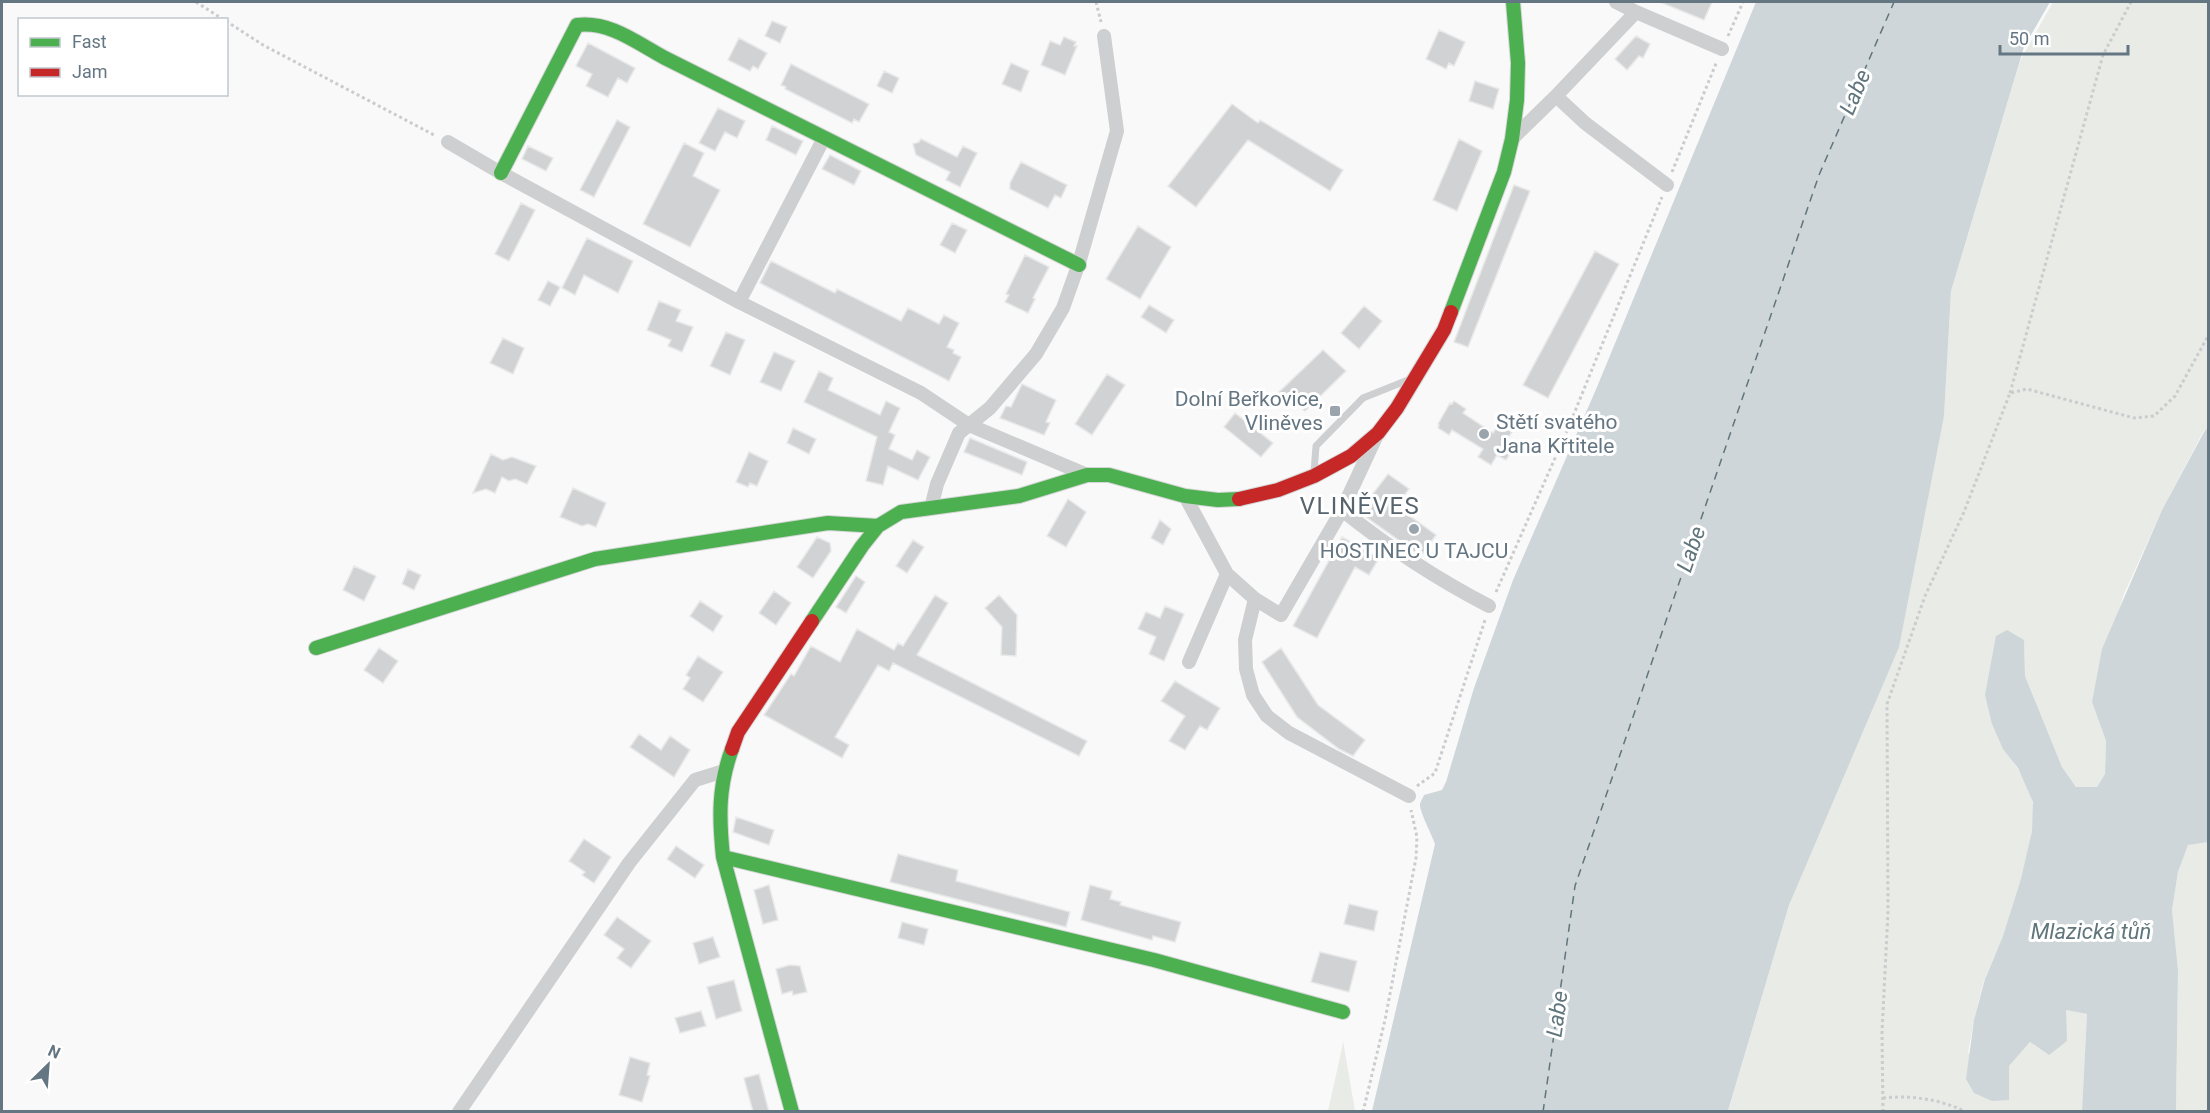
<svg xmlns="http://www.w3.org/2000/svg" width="2210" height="1113" viewBox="0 0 2210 1113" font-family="Roboto,sans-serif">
	<rect width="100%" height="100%" fill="#f9f9f9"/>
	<path fill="#e8ebe6" d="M2053,2H2208V427L2203,432L2162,510L2124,594L2092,702L2106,741L2105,774L2097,787H2076L2062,767L2025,676L2024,640L2003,748C2014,763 2032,786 2033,805C2036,839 2015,906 2002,939C1996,953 1989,967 1984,981C1977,1005 1972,1029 1968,1053L2009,1066L2030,1042L2049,1055L2066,1010L2087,1014L2082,1111L1728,1112L1789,905L1944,416L1951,291L2020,61Z
		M2208,842V1111H2176L2178,970L2172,910L2178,872L2188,844Z
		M1343,1041L1355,1111H1328L1342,1048Z"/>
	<path fill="#ced6d9" d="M1756,2H2050L2024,47L1951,291L1944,416L1899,647L1789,905L1728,1111H1372L1435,844C1432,835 1419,811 1420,804C1420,802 1424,796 1424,795L1442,790L1446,782L1474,688L1513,580L1597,387Z
		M2208,427V842L2188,845L2178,872L2172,910L2178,970L2176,1111H2082L2087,1014L2066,1010L2067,1041L2049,1055L2030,1042L2009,1066V1100L1992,1101L1974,1093L1966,1079L1974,1020L1985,979L2003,936L2021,879L2032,831L2033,802L2018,768L2003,749L1992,724L1985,695L1996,636L2007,630L2024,640L2025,676L2062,767L2076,787H2097L2105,774L2106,741L2092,702L2102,649L2162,510L2204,432Z"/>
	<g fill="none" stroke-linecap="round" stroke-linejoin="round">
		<path stroke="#60757c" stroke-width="1.5" stroke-dasharray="8 6" stroke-linecap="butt" d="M1543,1112L1575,886L1819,175L1894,2"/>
	</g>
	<path fill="#d0d2d3" stroke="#e8e8e8" stroke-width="1.5" d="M1660,2H1712L1704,20Z
		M772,21L787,27L780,43L765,36Z
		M1439,30L1465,42L1454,66L1449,63L1446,69L1426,59Z
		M1636,36L1650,44L1643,58L1639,56L1627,70L1615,59Z
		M1064,37L1076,42L1074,46H1077L1065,75L1041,65L1050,41L1060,45Z
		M739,38L767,53L758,69L753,66L750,71L728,60Z
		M588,43L635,68L627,83L618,78L608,97L586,86L592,74L576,66Z
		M1011,63L1029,71L1021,92L1002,84Z
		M791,64L869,104L859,122L854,119L852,123L785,89L786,87L781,85Z
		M884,71L899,78L892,93L877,86Z
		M1475,81L1499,89L1493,109L1469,101Z
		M1232,104L1258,123L1260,120L1343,170L1330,191L1248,140L1196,207L1168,186Z
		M718,108L745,121L737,138L725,132L715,151L699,143Z
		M617,120L630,127L594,197L580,190Z
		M772,126L803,141L796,155L766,140Z
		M921,139L957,157L963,146L977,153L960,187L946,180L950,172L916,155L913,144L919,142Z
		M1459,139L1482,151L1457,211L1433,200Z
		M684,143L704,153L693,176L720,190L690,247L643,224Z
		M528,146L553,158L546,171L522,159Z
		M830,155L861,171L854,185L822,169Z
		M1021,162L1067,185L1061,198L1055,195L1048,208L1010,189V183Z
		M1514,185L1530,191L1468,347L1454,342Z
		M521,203L535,210L509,261L495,254Z
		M952,223L967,230L955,253L940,245Z
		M1138,226L1171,247L1140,299L1106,279Z
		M587,238L633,261L618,293L584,275L575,295L562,288Z
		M1595,251L1619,264L1548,398L1523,385Z
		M1025,255L1049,267L1033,298L1035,299L1028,313L1005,302L1009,295L1006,294Z
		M771,261L835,293L837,289L901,321L908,308L939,324L944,315L959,323L947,347L954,350L953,353L961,357L949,381L760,283Z
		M548,281L560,287L550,306L538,300Z
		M659,301L681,310L676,321L693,327L682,352L668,346L671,340L647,330Z
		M1149,305L1174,320L1166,333L1141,317Z
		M1364,306L1382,321L1359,349L1341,333Z
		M726,332L745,340L730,375L710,366Z
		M503,338L524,348L513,374L490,363Z
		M1323,350L1346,371L1305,411L1279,392Z
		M774,352L795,361L781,391L760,382Z
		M819,371L833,378L828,390L880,415L886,401L900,408L889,432L895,435L889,449L912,460L917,450L930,457L918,480L888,466L883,485L866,481L877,437L804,402Z
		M1107,374L1125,385L1092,435L1075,424Z
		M1022,384L1056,400L1046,422L1050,423L1044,435L1000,418L1006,406L1011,407Z
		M1454,401L1466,409L1463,413L1493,433L1499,424L1512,432L1505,442L1514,448L1506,460L1497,455L1491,465L1478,457L1483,449L1452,430L1449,435L1438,428L1439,425L1438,424L1450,403L1452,404Z
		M1235,413L1273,443L1261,457L1224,427Z
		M793,428L816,439L809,454L787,443Z
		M970,438L1027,462L1022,475L964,452Z
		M749,452L768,461L757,486L750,483L748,487L736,482Z
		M491,454L503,460L512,457L536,466L527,484L515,479L509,481L502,477L495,493L486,489L473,493Z
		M1388,474L1409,489L1396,506L1436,535L1421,556L1359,512Z
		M573,488L606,503L596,527L588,524L582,526L560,517Z
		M1068,499L1086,512L1066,547L1047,536Z
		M1160,520L1171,529L1163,545L1151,538Z
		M817,537L830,543L831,551L813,578L797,567Z
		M1342,537L1379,558L1369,575L1355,567L1317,638L1293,626Z
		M913,540L924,547L907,573L896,566Z
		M354,566L376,576L364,601L343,590Z
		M408,569L421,575L414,590L402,584Z
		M856,576L865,582L846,613L836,607Z
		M774,591L791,603L776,625L759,613Z
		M935,595L948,603L917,655L1087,741L1079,756L893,663L889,671L878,665L835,737L849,745L842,758L764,715L791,674L794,676L811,646L840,662L857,629L894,650L898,643L903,646Z
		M999,595L1017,615L1016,656L1001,655L1002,627L985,608Z
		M700,601L723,616L713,632L690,616Z
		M1165,606L1184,614L1164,661L1149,654L1156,637L1138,629L1146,612L1160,618Z
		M379,648L398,661L383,683L364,670Z
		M1281,648L1318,705L1365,740L1353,756L1339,749L1297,717L1262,662Z
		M698,656L723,672L703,702L683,689L690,678L686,675Z
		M1175,681L1220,708L1207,730L1200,726L1185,750L1169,741L1185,716L1161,701Z
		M639,734L661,750L670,736L690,750L674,777L630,747Z
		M736,817L774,830L769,845L733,832Z
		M584,839L611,857L594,883L582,875L585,872L569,861Z
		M676,846L704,865L695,878L667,859Z
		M898,854L958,870L956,881L1070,912L1066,927L890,882Z
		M769,885L778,920L763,924L754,890Z
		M1090,885L1112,891L1110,899L1121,902L1120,905L1181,922L1175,942L1153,936L1152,940L1081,920Z
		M1349,904L1378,911L1374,931L1344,924Z
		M617,917L651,941L631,968L617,958L624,949L604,935Z
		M902,922L928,929L924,945L898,938Z
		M713,937L720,957L699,964L693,943Z
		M1320,952L1357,961L1349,992L1311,982Z
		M790,965L800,966L807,992L793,995L792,991L782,994L776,969Z
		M734,980L742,1011L716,1019L707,987Z
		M701,1011L706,1026L680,1033L675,1018Z
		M630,1057L650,1063L647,1075L650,1076L642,1102L619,1095Z
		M759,1074L763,1089L769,1112H753L748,1093L744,1078Z"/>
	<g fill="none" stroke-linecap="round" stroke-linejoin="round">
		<defs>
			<path id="fast" d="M501,173L577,25C610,21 637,43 665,58L1079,265
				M1451,312L1504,172L1512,139L1517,100L1518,63L1513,2
				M812,621L862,546L878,526L901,512L1019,496L1087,475H1109L1185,496L1218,500L1239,499
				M316,648L595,559L828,523L878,526
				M732,749C718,787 719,818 723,857L792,1112
				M723,857L1154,960L1343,1012"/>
			<path id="jam" d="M1239,499L1278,490L1314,476L1351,456L1378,433L1397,408L1444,330L1451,312
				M732,749L738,732L812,621"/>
		</defs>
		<use href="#fast" stroke="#d5d6d7" stroke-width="16"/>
		<use href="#jam" stroke="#d5d6d7" stroke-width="16"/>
		<path stroke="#cbcccd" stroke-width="3" stroke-dasharray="3 3" stroke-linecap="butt" d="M196,2L224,20
			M1096,2L1101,22
			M226,21L263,45L436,136
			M1728,36L1743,2
			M1672,172L1717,61
			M2010,393L2103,55L2131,2
			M1496,592L1567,431L1662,197
			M1417,786L1435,773L1485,620
			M1883,1098C1911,1095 1940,1099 1966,1112
			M1363,1112L1385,1020L1416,858L1417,837L1411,810
			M1883,1112L1882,1032L1888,912L1887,704L1925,596L1964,512L2010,393L2027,389L2134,418L2154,416L2175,396L2208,336"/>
		<path stroke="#cecfd0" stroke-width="7" d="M1314,472L1316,446L1363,398L1408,380"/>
		<path stroke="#cecfd0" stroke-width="14" d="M1616,2L1636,12
			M1556,96L1585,123L1667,185
			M1512,139L1556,96L1636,12L1722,49
			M448,142L501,173L739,302L921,393L969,425L1087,475
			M739,302L824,138
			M1185,496L1227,574L1189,662
			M931,508L937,484L959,433L990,408L1036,354L1063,308L1079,263L1117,131L1104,36
			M1342,510C1388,547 1437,579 1489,606
			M1227,574L1255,599L1281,615L1342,510L1376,437
			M1255,599L1245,640L1246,669L1253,695L1267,716L1289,733L1409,796
			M459,1112L629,863L695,780L724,771"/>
		<use href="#fast" stroke="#4caf50" stroke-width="14"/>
		<use href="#jam" stroke="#c62828" stroke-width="14"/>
	</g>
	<g fill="#99a4ac" stroke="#fff" stroke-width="2">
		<rect x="1329" y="405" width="12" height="12" rx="3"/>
		<circle cx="1484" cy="434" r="6"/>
		<circle cx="1414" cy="529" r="6"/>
	</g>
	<g text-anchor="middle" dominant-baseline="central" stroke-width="6" stroke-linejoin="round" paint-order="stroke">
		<g font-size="21" fill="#657683" stroke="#fff" text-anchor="end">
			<text x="1323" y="399">Dolní Beřkovice,<tspan x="1323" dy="24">Vliněves</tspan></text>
			<text x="1496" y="422" text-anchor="start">Stětí svatého<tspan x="1496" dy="24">Jana Křtitele</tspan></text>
			<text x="1414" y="551" text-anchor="middle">HOSTINEC U TAJCU</text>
		</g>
		<g font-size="22" font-style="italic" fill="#60757c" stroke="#fff">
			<text transform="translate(1855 92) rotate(-67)">Labe</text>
			<text transform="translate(1691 549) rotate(-71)">Labe</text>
			<text x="2091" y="931">Mlazická tůň</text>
			<text transform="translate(1557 1014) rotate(-82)">Labe</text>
		</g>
		<g font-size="24" letter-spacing="1.5" fill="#57646e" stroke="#fff">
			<text x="1360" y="506">VLINĚVES</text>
		</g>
	</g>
	<rect width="2210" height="1113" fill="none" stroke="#657683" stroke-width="6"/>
	<rect x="18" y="18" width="210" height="78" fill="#ffffff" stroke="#c1c8cd" stroke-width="1.5"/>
	<rect x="30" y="38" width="30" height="9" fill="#4caf50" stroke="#c1c8cd" stroke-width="1.5"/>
	<text x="72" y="48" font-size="18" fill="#657683">Fast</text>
	<rect x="30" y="68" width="30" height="9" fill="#c62828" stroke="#c1c8cd" stroke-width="1.5"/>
	<text x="72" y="78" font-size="18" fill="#657683">Jam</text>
	<g transform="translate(48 1065) rotate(25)" stroke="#ffffff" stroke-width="4.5" paint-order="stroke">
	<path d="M0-4.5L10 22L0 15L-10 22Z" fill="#657683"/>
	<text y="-9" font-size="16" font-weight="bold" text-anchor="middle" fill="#657683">N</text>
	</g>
	<path d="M2000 45v9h128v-9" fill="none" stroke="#657683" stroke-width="3"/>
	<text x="2009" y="45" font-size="18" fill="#657683" stroke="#ffffff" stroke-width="4.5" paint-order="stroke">50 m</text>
</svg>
